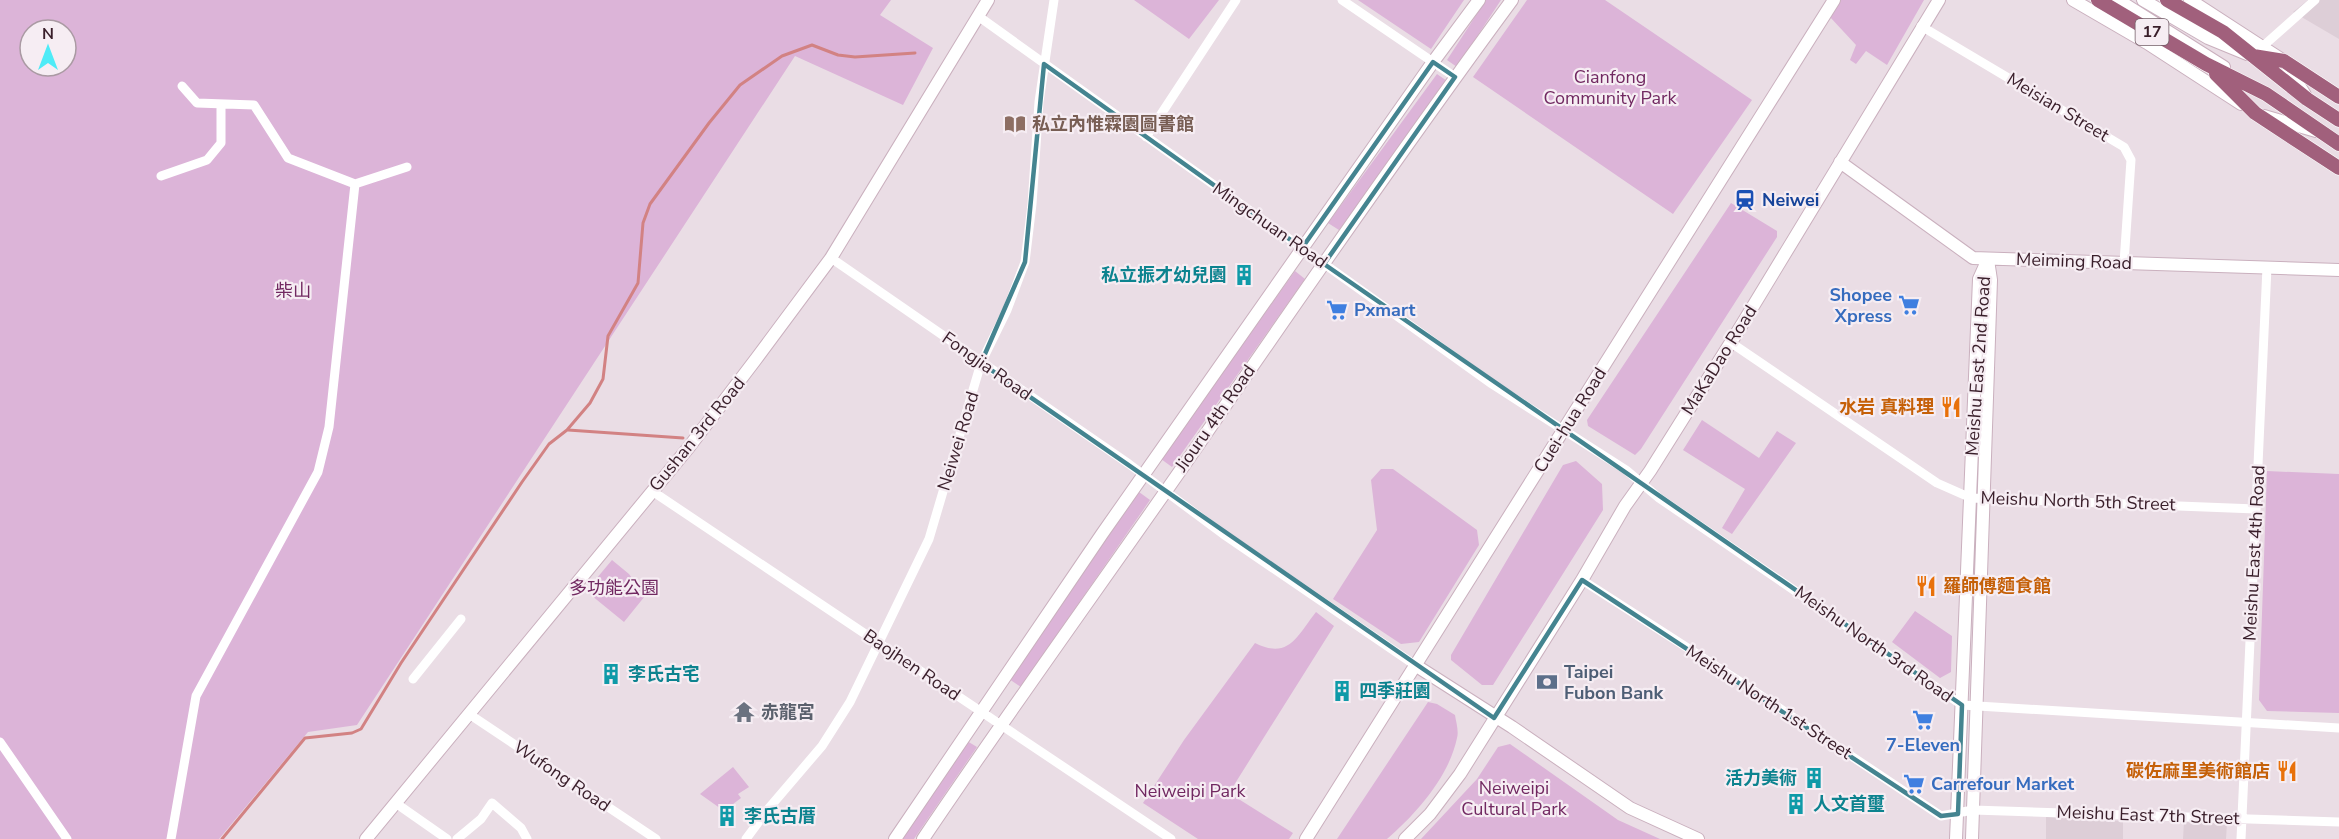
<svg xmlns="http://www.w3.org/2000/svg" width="2339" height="839" viewBox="0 0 2339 839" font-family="'Nunito Sans','Noto Sans TC',sans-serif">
	<rect width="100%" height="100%" fill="#eadde5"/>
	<path fill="#ddced7" d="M2308,0H2339V39L2293,12Z
		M2046,817L2123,821V839H2046Z
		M2184,822L2227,823L2226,839H2183Z"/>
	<path fill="#dcb4d8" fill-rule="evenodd" d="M0,0H891L880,15L933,48L903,105L795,56L357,725L308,732L219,839H0ZM30,30H66V66H30Z
		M1134,0H1219L1189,39Z
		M1358,0H1464L1431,49Z
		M1486,0H1501L1457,67L1447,60Z
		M1527,0H1605L1752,100L1673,214L1473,77Z
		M1841,0H1924L1887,65L1866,51L1856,64L1850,60L1856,45L1830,17Z
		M1437,74L1447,81L1339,230L1328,223Z
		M1731,203L1777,231V237L1641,449L1635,455L1588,426L1587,420Z
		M1295,271L1305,279L1172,467L1161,459Z
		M1702,420L1759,458L1777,431L1796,443L1732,534L1722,528L1745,489L1683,450Z
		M1576,461L1602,484L1603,510L1493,685H1482L1451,660V655L1563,465Z
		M1381,469H1393L1477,530L1479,545L1419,642L1401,644L1333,599L1377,530L1371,480Z
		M2267,471L2339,474V713L2267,711L2259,700Z
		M1139,492L1150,500L1021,687L1009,679Z
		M612,560L629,574L645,596L624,622L586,591Z
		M1915,611L1952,636L1951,672L1940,678L1892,642Z
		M1316,612L1334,626L1229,793L1293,833L1289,839H1198L1143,803L1184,740L1255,643C1289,660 1297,636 1316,612Z
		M1428,702L1437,704L1455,715C1456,722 1459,731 1457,738C1449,777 1416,814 1387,839H1337Z
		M967,741L977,747L914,839H901Z
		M1510,744L1618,820L1660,839H1421L1477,779L1498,747Z
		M733,767L749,787L738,794L741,798L724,811L700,794Z"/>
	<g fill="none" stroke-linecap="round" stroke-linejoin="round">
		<path stroke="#d28283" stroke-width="3" d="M568,430L683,438
			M222,839L305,738L352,733L361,729L401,663L522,482L549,444L567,430L590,403L603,379L608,336L638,283L643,223L650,204L709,123L740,85L782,56L812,45L838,55L855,57L915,53"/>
		<defs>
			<path id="secondary" d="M2073,0L2147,43L2241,104
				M2118,0L2224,67
				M2143,0L2208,38L2247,54
				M2190,0L2284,61L2305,95
				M2264,116L2316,131
				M1840,162L1973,258L2339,270
				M1415,665L1512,727L1630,808L1698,839
				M366,839L689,447L756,359L831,258L988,0
				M895,839L1102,534L1433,62L1479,0
				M923,839C1014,704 1110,572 1203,438C1304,291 1406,144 1512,0
				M1306,839L1834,0
				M1405,839L1430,814L1460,774L1582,580L1625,506L1650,471L1738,331L1939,0
				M1956,839L1979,279L1988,259
				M1972,839L1991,280L1988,260"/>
			<path id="primary" d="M2098,0L2206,64L2266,94L2339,144
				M2167,0L2223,32L2307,99L2339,120
				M2253,56L2284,61L2339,97
				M2216,74L2255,113L2339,168"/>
		</defs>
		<use href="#secondary" stroke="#cab0be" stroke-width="14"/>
		<use href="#primary" stroke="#fff" stroke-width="15"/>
		<path stroke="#fff" stroke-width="9" d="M1342,0L1455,77
			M978,16L1492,384L1626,470L1659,498L1962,705L2339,728
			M1921,26L2124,147L2131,160L2124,263
			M2262,47L2315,0
			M182,86L197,103L254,105L288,158L355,184L407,167
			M1146,137L1236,0
			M161,176L207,160L221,143V104
			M831,258L1129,464L1223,534L1415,665
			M1730,342L1937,483L1971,498L2256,509
			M652,491L1171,839
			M1582,580L1739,681L1941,816L1973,810L2339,822
			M413,679L461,619
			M469,714L656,839
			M0,742L67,839
			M397,804L447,839
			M171,839L196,696L318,472L329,427L355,184
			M457,839L481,819L492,803L521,828L527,839
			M746,839L769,808L822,746L850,702L929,539L981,363L1007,310L1025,262L1032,204L1039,102L1054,0
			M2241,839L2267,267"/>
		<use href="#secondary" stroke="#fff" stroke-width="12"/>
		<use href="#primary" stroke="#a1607c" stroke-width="14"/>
	</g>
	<path fill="none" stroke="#448490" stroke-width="4.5" stroke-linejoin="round" d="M1433,62L1455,77L1324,264L1962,705L1958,814L1941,816L1582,580L1494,718L981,363L1025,262L1044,64L1302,248Z"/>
	<defs>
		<symbol id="library-bare" viewBox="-9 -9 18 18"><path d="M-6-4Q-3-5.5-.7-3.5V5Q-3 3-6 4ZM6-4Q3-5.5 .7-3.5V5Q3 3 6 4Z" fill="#8d6e63" stroke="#f6edf3" stroke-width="2.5" paint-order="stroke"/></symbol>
		<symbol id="station-bare" viewBox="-9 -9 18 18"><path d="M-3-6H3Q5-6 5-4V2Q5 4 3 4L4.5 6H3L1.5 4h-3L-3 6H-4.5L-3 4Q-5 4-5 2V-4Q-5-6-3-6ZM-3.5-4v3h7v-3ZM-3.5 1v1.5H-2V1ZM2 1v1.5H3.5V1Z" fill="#1a4fb4" stroke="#f6edf3" stroke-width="2.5" paint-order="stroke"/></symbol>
		<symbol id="building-bare" viewBox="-9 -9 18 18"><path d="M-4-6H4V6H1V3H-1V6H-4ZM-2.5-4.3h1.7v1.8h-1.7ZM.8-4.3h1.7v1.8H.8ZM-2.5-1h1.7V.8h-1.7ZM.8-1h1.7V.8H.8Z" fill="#0f9aa8" stroke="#f6edf3" stroke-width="2.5" paint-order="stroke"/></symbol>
		<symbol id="supermarket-bare" viewBox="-9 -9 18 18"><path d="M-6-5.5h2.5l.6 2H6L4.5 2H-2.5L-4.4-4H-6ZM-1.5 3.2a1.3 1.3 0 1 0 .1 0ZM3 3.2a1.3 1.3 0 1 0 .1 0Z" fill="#3f7fe0" stroke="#f6edf3" stroke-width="2.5" paint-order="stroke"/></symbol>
		<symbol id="restaurant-bare" viewBox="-9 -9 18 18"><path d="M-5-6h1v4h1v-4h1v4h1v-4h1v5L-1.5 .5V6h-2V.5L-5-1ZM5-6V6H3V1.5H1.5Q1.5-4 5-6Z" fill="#e8710a" stroke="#f6edf3" stroke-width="2.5" paint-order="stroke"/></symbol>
		<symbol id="bank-bare" viewBox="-9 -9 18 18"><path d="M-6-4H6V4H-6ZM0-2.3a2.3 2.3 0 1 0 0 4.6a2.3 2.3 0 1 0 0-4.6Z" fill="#5c6f8a" stroke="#f6edf3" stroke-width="2.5" paint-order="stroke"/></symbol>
		<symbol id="temple-bare" viewBox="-9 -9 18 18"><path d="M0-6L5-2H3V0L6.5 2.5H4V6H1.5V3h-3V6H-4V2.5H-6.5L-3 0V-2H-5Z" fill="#6b7280" stroke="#f6edf3" stroke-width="2.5" paint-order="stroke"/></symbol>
	</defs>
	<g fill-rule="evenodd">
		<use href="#library-bare" x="1000" y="109" width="30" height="30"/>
		<use href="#station-bare" x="1730" y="185" width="30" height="30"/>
		<use href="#building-bare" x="1229" y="260" width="30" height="30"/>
		<use href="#supermarket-bare" x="1894" y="290" width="30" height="30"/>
		<use href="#supermarket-bare" x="1322" y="295" width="30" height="30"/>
		<use href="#restaurant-bare" x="1936" y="392" width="30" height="30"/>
		<use href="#restaurant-bare" x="1911" y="571" width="30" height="30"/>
		<use href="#building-bare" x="596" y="659" width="30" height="30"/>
		<use href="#bank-bare" x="1532" y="667" width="30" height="30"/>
		<use href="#building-bare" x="1327" y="676" width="30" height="30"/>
		<use href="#temple-bare" x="729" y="697" width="30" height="30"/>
		<use href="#supermarket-bare" x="1908" y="705" width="30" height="30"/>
		<use href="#restaurant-bare" x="2272" y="756" width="30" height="30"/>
		<use href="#building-bare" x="1799" y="763" width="30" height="30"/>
		<use href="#supermarket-bare" x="1899" y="769" width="30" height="30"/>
		<use href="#building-bare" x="1781" y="789" width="30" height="30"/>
		<use href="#building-bare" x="712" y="801" width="30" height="30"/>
	</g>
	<g text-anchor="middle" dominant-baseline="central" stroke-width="4.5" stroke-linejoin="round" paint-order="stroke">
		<rect fill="#f6edf3" stroke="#725c66" stroke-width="1.5" x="2135.5" y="19" width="33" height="26" rx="4.5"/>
		<g font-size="16" font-weight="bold" fill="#391e2a">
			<text x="2152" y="32">17</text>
		</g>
		<g font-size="18" fill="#712861" stroke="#f6edf3">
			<text x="1610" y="77">Cianfong<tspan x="1610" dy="21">Community Park</tspan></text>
			<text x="293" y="291">柴山</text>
			<text x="614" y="588">多功能公園</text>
			<text x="1514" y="788">Neiweipi<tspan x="1514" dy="21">Cultural Park</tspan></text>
			<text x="1190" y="791">Neiweipi Park</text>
		</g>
		<g font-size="18" fill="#391e2a" stroke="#f6edf3">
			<text transform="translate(2058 107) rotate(31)">Meisian Street</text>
			<text transform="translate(1270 225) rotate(35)">Mingchuan Road</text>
			<text transform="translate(2074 261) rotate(2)">Meiming Road</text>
			<text transform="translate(1719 360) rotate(-58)">MaKaDao Road</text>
			<text transform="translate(987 366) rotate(35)">Fongjia Road</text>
			<text transform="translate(1978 366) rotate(-86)">Meishu East 2nd Road</text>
			<text transform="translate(1215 418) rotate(-55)">Jiouru 4th Road</text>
			<text transform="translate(1570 420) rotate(-58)">Cuei-hua Road</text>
			<text transform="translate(697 434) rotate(-51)">Gushan 3rd Road</text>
			<text transform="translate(958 441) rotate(-73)">Neiwei Road</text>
			<text transform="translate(2078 501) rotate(2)">Meishu North 5th Street</text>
			<text transform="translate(2254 553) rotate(-87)">Meishu East 4th Road</text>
			<text transform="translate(1874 644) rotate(35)">Meishu North 3rd Road</text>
			<text transform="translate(912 665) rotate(34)">Baojhen Road</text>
			<text transform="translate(1769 702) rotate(33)">Meishu North 1st Street</text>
			<text transform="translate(562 776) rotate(34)">Wufong Road</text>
			<text transform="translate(2148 815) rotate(2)">Meishu East 7th Street</text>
		</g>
		<g font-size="18" font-weight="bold" fill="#785e54" stroke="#f6edf3" text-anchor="start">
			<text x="1032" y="124">私立內惟霖園圖書館</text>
		</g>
		<g font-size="18" font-weight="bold" fill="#164399" stroke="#f6edf3" text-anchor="start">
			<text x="1762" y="200">Neiwei</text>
		</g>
		<g font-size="18" font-weight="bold" fill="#0d838f" stroke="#f6edf3" text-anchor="start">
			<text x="1227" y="275" text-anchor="end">私立振才幼兒園</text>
			<text x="628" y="674">李氏古宅</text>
			<text x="1359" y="691">四季莊園</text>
			<text x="1797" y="778" text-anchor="end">活力美術</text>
			<text x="1813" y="804">人文首璽</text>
			<text x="744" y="816">李氏古厝</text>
		</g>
		<g font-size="18" font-weight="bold" fill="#366cbe" stroke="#f6edf3" text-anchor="start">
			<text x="1892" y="295" text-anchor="end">Shopee<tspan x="1892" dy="21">Xpress</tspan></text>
			<text x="1354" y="310">Pxmart</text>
			<text x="1923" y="745" text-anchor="middle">7-Eleven</text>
			<text x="1931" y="784">Carrefour Market</text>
		</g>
		<g font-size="18" font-weight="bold" fill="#c56008" stroke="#f6edf3" text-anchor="end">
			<text x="1934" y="407">水岩 真料理</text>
			<text x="1943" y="586" text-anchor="start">羅師傅麵食館</text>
			<text x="2270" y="771">碳佐麻里美術館店</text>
		</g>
		<g font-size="18" font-weight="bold" fill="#4e5e75" stroke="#f6edf3" text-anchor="start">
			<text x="1564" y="672">Taipei<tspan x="1564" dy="21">Fubon Bank</tspan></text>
		</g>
		<g font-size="18" font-weight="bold" fill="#5b616d" stroke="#f6edf3" text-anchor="start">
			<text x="761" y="712">赤龍宮</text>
		</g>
	</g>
	<g transform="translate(48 48)"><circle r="28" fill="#f6edf3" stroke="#aa9aa3" stroke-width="1.5"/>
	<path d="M0-4.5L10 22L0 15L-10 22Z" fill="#4eebf7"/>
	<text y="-9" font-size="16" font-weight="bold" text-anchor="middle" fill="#391e2a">N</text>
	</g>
</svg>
